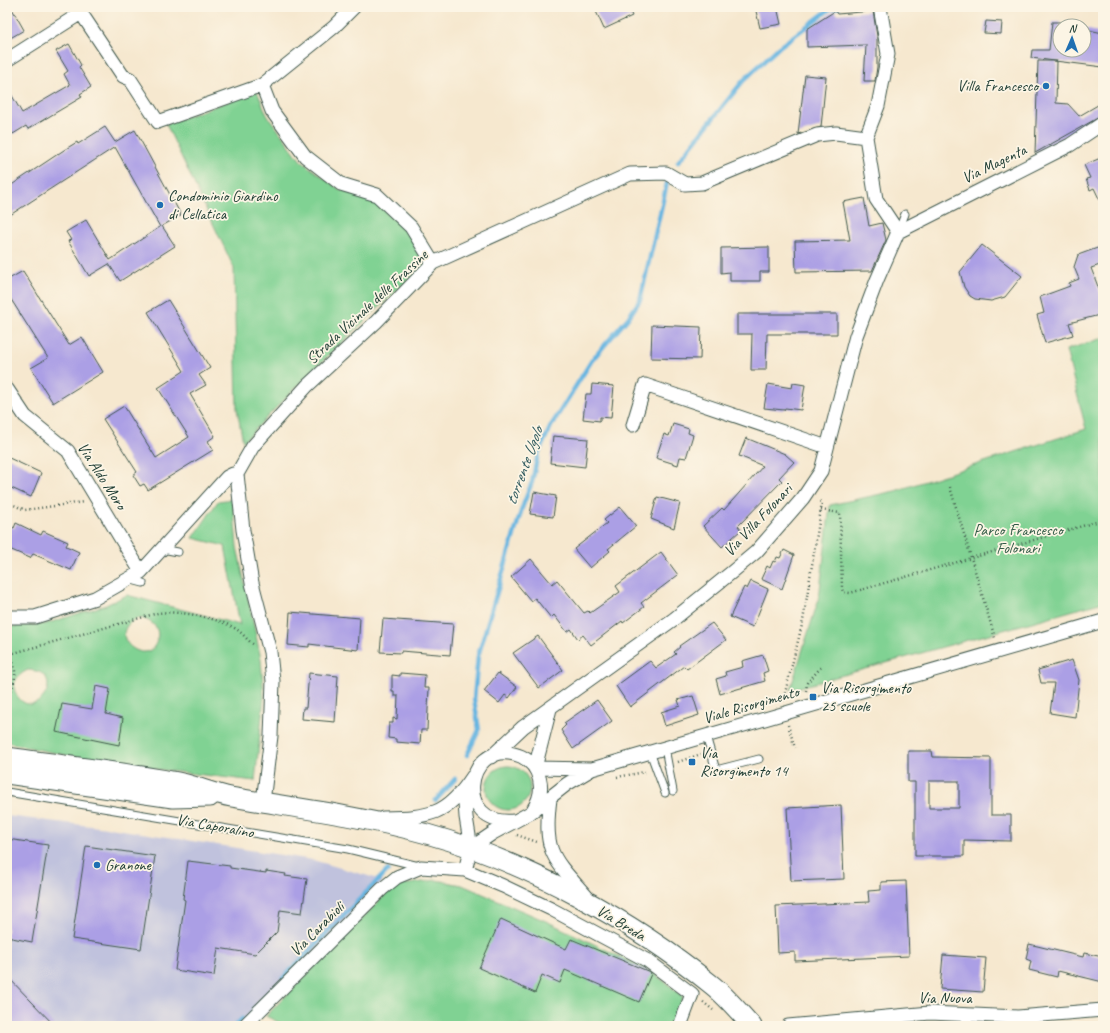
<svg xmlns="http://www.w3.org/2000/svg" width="1110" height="1033" viewBox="0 0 1110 1033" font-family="Caveat,sans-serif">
	<rect width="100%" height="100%" fill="#fcf5e5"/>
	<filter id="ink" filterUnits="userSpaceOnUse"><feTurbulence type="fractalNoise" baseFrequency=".025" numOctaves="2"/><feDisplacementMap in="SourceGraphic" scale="8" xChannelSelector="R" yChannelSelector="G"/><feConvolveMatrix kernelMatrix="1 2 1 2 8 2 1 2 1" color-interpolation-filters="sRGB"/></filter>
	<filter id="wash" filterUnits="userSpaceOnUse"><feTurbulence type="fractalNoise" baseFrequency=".012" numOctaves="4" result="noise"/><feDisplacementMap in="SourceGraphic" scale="16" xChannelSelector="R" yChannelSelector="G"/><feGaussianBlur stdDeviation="0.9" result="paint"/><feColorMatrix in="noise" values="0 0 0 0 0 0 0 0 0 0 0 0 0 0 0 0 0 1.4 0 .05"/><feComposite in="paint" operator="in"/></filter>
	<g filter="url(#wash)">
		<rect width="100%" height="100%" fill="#f6e8cf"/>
		<path fill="#c0c2dd" d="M7,816L116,829L313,860L382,880L379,887L242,1026H7Z"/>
		<path fill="#80d293" stroke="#508864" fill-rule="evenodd" d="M257,91L267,115L301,161L339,189L375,201L407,231L426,262L304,379L243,442L237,409L234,268L166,124Z
			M1103,338V602L790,690L819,598L830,505L895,491L1086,429L1066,350Z
			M233,499L237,547L261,659L264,697L255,781C172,771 88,763 7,742V627L45,624L106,605L127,595L240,625L225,546L193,538L218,501ZM138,618C150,619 161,627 157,640C149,671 101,634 138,618ZM28,670C69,671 37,723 18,697C9,685 17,675 28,670Z
			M486 788a22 22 0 1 1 44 0a22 22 0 1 1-44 0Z
			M436,880L462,885L548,922L652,972L683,996L673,1026H286L266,1016L385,895L402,885Z"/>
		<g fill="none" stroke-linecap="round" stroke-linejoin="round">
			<path stroke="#66b5e1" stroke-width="4.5" d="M678,162L743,81L779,47L830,9L839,7
				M467,755L479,730L474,699L478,656L522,508L532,482L538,454L551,426L592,360L628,318L640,300L667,183
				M436,800L455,779
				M283,978L388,870
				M235,1026L242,1019"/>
		</g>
		<g id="blocks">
			<path fill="#ab9fe5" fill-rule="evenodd" d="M7,7H11L24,30L7,40Z
				M594,7H628L632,16L604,29Z
				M755,7H777L781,24L760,28Z
				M835,11L837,14L873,11L877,36V67L875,81H864L866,45L807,47V29Z
				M986,21L1002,22L1001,34L984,33Z
				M1052,22H1060V50H1084V29L1103,33V67L1031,58L1032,50H1049Z
				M69,44L81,65L79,67L91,87L80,94L82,97L28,129L26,126L13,134L7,124V87L22,113L70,85L64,74L68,71L56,51Z
				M1038,61H1057L1056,103L1068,104L1079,116L1103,102V115L1035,153Z
				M805,75L826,77L821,127L798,134Z
				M105,127L115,142L135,130L181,215L162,226L175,246L120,281L109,264L89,276L68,241L71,240L66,232L86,220L110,260L160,227L115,147L7,217V188L64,150L77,142L78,144Z
				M1103,133V145H1102L1098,136Z
				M1103,157V207L1094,188L1090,190L1086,179L1090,178L1084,165Z
				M864,198L869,226L882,223L886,240L872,271L796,272L795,241L850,240L843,202Z
				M982,245L1022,276L1005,297L991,301L975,299L970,296L964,287L960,272Z
				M1103,246V264L1091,268L1103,300V314L1069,323L1073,335L1045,343L1037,315L1044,313L1040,297L1070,286L1069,283L1079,279L1074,267L1078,255Z
				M769,247V272H760V281H730V272L721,273V248Z
				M23,271L69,345L82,337L103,372L53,403L31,368L48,358L7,293V280Z
				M168,300L210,368L199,375L206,385L190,394L215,436L208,441L213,450L148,490L144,484L140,486L133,475L137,472L103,419L124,406L156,458L189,437L158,388L184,371L148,312Z
				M737,314H837V334H767L766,370H751L752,334H737Z
				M652,325L701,327L700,359L651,358Z
				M793,383L805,385L801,410L785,408L784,410L764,408L768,384L792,388Z
				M592,384L614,386L611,418L600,417V421L583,419L586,394H591Z
				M673,424L689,429L688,433L693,435L686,458L680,457L678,465L656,458L664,434L669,436Z
				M553,436L588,439L585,467L550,463Z
				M746,438L785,454L794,462L779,478L782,481L738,526L741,530L722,547L703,526L722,508L724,510L763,466L739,456Z
				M7,457L41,473L31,497L7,486Z
				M534,492L556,496L553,517L530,514Z
				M657,497L680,503L674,528L651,519Z
				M620,507L636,526L608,549L610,551L590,568L574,549L607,523L604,520Z
				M16,523L41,535L43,531L68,542L66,546L79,552L71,570L33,554L30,558L7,548V525L14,528Z
				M784,550L794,555L782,589L761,579L767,566L770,568L773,561L775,562L777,557L780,558Z
				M661,552L678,575L641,603L644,607L623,623L622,621L591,645L583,635L578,639L571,629L567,632L554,615L551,618L535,598L531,601L511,577L531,559L552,584L557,580L584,613L588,611L590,613L620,592L616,586Z
				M751,581L768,589L753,627L730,617L744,587L747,589Z
				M290,612L360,618L358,650L309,644V647L288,645Z
				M383,619L453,624L450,655L401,651V653L380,652Z
				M712,623L726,640L687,669L684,666L630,707L616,686L650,661L656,668L676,654L674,652L680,647L679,646Z
				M538,636L563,670L539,688L513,653Z
				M763,655L768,671L763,673L765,681L720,694L716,679L726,676L725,672L743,667L742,661Z
				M1072,660L1079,680L1075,717L1050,713L1054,683H1041L1038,670Z
				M309,673L338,676L335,722L302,719L303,708H306Z
				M400,673L425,675L424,688H429L427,730H421L420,744L396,742V739L388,738L389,723H393V718L397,719L398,696H394V691H392V675L400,676Z
				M498,673L517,687L509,698L505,695L499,703L484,691Z
				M96,686L110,689L106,714L123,718L119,745L56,732L62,704L92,709Z
				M693,696L699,715L665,726L661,712L680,706L678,700Z
				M597,700L612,721L573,749L561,730L566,725L564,723Z
				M908,751H932L933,757L991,758V815H1011V841L964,840V856H915V782H908ZM929,781H959V808H929Z
				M841,805L844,879L791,881L787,808Z
				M7,839L48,845L32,942L7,937Z
				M86,846L155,856L141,949L72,939Z
				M188,861L230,866V868L266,873V871L286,874L285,876L307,879L302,913L280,910L277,932L255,954L218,948L214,976L175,970L185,900L183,899Z
				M906,881L909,956L795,961V952L778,953L776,906L869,902L868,891L881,890V882Z
				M501,919L566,949L571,939L650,972L651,974L639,1002L565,970L560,983L542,975L535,993L479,968Z
				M1029,944L1083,957L1084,953L1103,957V982L1058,971L1057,977L1029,970L1031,961L1026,959Z
				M943,955L986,958L983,992L940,989Z
				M7,976L55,1026H7Z"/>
		</g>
	</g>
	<g filter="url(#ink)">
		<use href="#blocks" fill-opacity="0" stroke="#3f574b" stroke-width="1"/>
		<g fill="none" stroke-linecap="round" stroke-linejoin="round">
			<defs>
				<path id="lane" d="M898,232L905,214
					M162,549L178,552
					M128,579L143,583
					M706,736L716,770L759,759
					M665,748L673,791
					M650,752L665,793
					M7,792L348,849L419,866"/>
				<path id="street" d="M880,7L888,54L878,106L866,137L876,199L898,232
					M7,60L81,13L123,76L130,79L158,122L262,85L334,27L354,7
					M262,85L272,111L305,156L341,184L377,195L411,227L433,263
					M898,232L1070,145L1103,123
					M7,389L25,416L68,451L141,572L95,598L35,617H7
					M633,425L645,385L827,447
					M141,572L227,477L233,474H237
					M491,757L523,727L674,619L732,572L756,552L803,498L821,471L856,336L877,280L898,232
					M535,768L550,709
					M535,768L592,769
					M464,790L466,817L471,848L465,870
					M550,799C543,853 553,858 587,897
					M263,802L271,736L273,681L270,652L252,583L243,530L237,474L253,446L307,386L376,322L433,263L630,174L666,173L685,184L702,183L817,135L836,133L866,137
					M383,818C429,817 447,816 473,776
					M514,821C454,827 464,742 514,754C524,756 533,763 537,772C543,785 541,798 533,810
					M471,848L493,833L530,813L567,784L592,769L1103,621
					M244,1026L382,889L397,877L421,867L465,870L503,886L551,909L648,961L692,994L680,1026
					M788,1026L930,1013L1018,1017L1103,1010"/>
				<path id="secondary" d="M7,757C62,765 117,771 172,781C192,784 211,793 231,797C296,808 362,816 427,834C525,861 633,921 712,985C727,997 739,1012 752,1026
					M7,774L173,798L210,797"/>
			</defs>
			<use href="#lane" stroke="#3f574b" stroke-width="9"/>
			<use href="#street" stroke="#3f574b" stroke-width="15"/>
			<use href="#secondary" stroke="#3f574b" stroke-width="21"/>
			<path stroke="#3f574b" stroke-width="2.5" stroke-dasharray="1 3" stroke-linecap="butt" d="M950,487L995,638
				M7,502L25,510L84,502
				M821,510L840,513L842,588L843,592L850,593L1103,520
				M7,653L10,654C17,672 17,677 9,695L7,696
				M10,654L158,613C179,610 222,618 239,631C244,635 248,641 253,644
				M806,691L807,683L822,666
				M783,701L803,621L822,503L818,500
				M788,725L795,748
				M678,762L701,754
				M617,777L645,772
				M517,835L537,842
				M703,1002L713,1010"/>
			<use href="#lane" stroke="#fff" stroke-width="7"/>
			<use href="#street" stroke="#fff" stroke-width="13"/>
			<use href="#secondary" stroke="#fff" stroke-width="19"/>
		</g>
	</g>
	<g fill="#1f6fb2" stroke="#fcf5e5" stroke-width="1.5">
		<circle cx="1046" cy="86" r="4"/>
		<circle cx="160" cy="205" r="4"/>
		<rect x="809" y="693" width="8" height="8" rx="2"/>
		<rect x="688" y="758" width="8" height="8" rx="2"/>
		<circle cx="97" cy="865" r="4"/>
	</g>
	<g text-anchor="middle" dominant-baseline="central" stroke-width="3.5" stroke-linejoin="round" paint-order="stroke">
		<g font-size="16" fill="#1f3d34" stroke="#fcf5e5" text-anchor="start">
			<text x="1038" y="86" text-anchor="end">Villa Francesco</text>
			<text x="168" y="196">Condominio Giardino<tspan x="168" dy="18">di Cellatica</tspan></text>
			<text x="821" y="688">Via Risorgimento<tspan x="821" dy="18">25 scuole</tspan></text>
			<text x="700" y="753">Via<tspan x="700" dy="18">Risorgimento 14</tspan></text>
			<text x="105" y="865">Granone</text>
		</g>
		<g font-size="16" fill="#1f3d34" stroke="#fcf5e5">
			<text transform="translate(994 164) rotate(-26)">Via Magenta</text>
			<text transform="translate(367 307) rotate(-43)">Strada Vicinale delle Frassine</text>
			<text transform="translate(102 476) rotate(57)">Via Aldo Moro</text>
			<text transform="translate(758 520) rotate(-47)">Via Villa Folonari</text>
			<text transform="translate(751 705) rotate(-16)">Viale Risorgimento</text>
			<text transform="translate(215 826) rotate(10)">Via Caporalino</text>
			<text transform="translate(621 923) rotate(31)">Via Breda</text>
			<text transform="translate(317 929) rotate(-45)">Via Carabioli</text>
			<text x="945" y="998">Via Nuova</text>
		</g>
		<g font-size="16" fill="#325b47" stroke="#fcf5e5">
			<text x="1018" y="530">Parco Francesco<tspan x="1018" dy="18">Folonari</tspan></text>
		</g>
		<g font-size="17" font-style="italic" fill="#315b5f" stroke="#fcf5e5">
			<text transform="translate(524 466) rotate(-70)">torrente Ugolo</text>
		</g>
	</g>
	<rect width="1110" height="1033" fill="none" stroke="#fcf5e5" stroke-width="24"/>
	<g transform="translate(1072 38) rotate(2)"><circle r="19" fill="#fcf5e5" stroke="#a4ab9e"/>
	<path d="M0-3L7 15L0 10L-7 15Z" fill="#1f6fb2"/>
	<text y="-6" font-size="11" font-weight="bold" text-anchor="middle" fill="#1f3d34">N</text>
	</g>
</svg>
